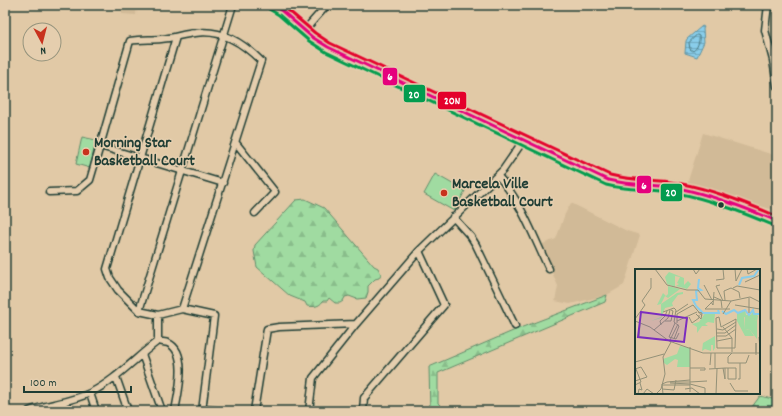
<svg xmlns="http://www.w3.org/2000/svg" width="782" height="416" viewBox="0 0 782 416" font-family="Dekko,sans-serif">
	<defs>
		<pattern id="forest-firs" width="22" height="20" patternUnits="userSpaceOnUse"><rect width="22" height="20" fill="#a0dba1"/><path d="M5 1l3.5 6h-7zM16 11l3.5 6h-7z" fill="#89bd8b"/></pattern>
		<pattern id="water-rules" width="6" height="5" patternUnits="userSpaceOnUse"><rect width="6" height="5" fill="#89cdea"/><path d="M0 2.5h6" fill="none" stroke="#6fa8be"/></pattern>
	</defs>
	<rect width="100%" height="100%" fill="#e1c9a6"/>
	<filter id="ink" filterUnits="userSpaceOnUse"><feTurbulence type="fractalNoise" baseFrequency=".025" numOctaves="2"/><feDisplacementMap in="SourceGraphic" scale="8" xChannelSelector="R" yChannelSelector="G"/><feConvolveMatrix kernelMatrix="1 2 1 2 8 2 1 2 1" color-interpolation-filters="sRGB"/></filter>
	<g filter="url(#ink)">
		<path fill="#d1ba97" d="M123,5H137L136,15L122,14Z
			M703,133L777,156V211L687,184Z
			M571,203L627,231L640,235L624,285L607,295L570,304L555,301L558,286L540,245L556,239L565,214Z"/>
		<path fill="url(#forest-firs)" stroke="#608c6a" d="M305,199L324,208L374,266L378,268L381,274L379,278L375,279L368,286V292L366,298L357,299L349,296L345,297L343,301L340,303H335L329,298L327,301H323C319,307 314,307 307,306L305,302L290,296L257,267L254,251L255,245L296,200Z
			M607,295L605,302L438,373V403L446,411H430L429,367L520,328Z
			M760,396L777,400V411H749Z"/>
		<path fill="#a0dba1" stroke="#608c6a" d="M82,137L96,140L90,168L76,164Z
			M435,174L465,191L454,211L424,194Z"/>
		<path fill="url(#water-rules)" stroke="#5f93a1" d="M702,26L704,27L703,29L704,42L697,57L685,53L686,41L687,39Z"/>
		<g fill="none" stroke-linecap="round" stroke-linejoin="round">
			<path stroke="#49777d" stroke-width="1" d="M697,35L699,36C700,41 697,49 693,51L690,49L689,43Z"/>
			<defs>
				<path id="street" d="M768,5L765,30L773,60L777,86
					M304,31L327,5
					M176,37L107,269L110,278L118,290L139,311L158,315L182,309L214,316L202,411
					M236,143L275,192L255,213
					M100,146L130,41C141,39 151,40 161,39C173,38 184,34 195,33C222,29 243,43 261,61L182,309
					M498,176C521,201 534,238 549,269
					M49,192L77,191L90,180L100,146L223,183
					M453,217L471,237L476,245L515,326
					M139,311L233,5
					M158,315V341
					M158,341C161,342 165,342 168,343C189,352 178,394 175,411
					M142,354L162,411
					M116,377L128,411
					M90,393L96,411
					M63,403L65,411
					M202,409L222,411
					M29,411C49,404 70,402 90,393C116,380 135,358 158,341
					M254,411L267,329L279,327L356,324
					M309,411L313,378L356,324L419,251L503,170L523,141
					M363,411L364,398L444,305L419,251"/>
				<path id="primary" d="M272,5L282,11L312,37L328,47L608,180C631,187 654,183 678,188C710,194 746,209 777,221"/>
			</defs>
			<use href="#street" stroke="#1f3d34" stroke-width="9"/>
			<use href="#primary" stroke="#1f3d34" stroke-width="12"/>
			<use href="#street" stroke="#e5ceae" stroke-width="6"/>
			<use href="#primary" stroke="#fbddab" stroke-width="9"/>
			<defs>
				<path id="bus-1" d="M272,5L282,11L312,37L328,47L608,180C631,186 655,184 678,188C712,195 745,208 777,221"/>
				<path id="bus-2" d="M269,9L279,15L309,41L326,52L606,185C629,191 653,188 676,193C710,199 743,213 775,226"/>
				<path id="bus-3" d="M282,5L315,33L330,43L610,175C632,181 655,179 677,183C712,189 745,203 777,216"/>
			</defs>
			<use href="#bus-1" stroke="#e5ceae" stroke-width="6"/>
			<use href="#bus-2" stroke="#e5ceae" stroke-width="6"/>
			<use href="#bus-3" stroke="#e5ceae" stroke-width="6"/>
			<use href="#bus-1" stroke="#e5007d" stroke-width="3"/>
			<use href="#bus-2" stroke="#039c4e" stroke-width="3"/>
			<use href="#bus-3" stroke="#e4002b" stroke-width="3"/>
		</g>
	</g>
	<g fill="#c8321e" stroke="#e5ceae" stroke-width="1.5">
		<circle cx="86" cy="152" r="4"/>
		<circle cx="444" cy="193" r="4"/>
	</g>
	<circle fill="#1f3d34" stroke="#e5ceae" stroke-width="1.5" cx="721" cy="205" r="3.5"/>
	<g text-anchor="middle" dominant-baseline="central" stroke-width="3" stroke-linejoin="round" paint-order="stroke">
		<g font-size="16" font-weight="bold" fill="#1f3d34" stroke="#e5ceae" text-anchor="start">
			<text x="94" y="143">Morning Star<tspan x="94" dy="18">Basketball Court</tspan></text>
			<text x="452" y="184">Marcela Ville<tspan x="452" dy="18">Basketball Court</tspan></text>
		</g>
	</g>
	<g transform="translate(635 269)">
		<rect width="125" height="125" fill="#e1c9a6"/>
		<path d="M34,3L49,9V16L53,12L56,15L52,20L41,17L44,15L42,14L45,8L40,7V18L32,15L30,8ZM33,17L45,20L33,29L30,27L26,35L42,24L48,23V25L43,26L37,34L38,37L30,39L26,49L16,52L26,48V35L22,36L28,24L31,27L33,25ZM110,41L111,46H116L118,42L123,47L122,52L109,48L110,60L115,61L119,67H110L102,52V45ZM71,43L80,45L79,54L73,53L70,55L73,57H67L62,64V58L57,55L64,53ZM80,67V79L78,82V76H76V82L70,80L67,82L68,74Z" fill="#a0dba1"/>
		<path d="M45,77L55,79V98H42L43,91L40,90L32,96L29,94L28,90L42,85Z" fill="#a0dba1"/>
		<path d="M110,47L122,52V70L115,61L110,60Z" fill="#a0dba1"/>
		<path fill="none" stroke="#89cdea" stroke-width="2" d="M64,10L63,19L66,21L61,22L62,31H58L61,37L68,44H84L83,41M104,16L107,9L119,7L124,0M87,42L91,45L99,41L103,44L110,41L114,46L118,41L119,45H125"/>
		<path fill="none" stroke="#939178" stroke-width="1" d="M20,0L32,16L52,21H63L70,30L96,32L115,28L125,33M58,0L61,5L65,0M100,0L101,12M112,0L113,5L122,0M81,11L89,10L88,0M101,12L107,0M110,13L125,6M69,16L77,31M85,16L81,17L88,32M98,19L102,17L125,21M79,28L86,31L87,39M90,31L89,22L96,19L104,23L105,29M78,32L70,40H95M76,33L78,36L79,23M100,36L125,40M28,43L39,39L41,41L39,53L44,57L39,70M41,43L53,35M114,44V29M61,45L66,50L67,44L63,43M88,45L96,32M54,48L57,54L64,49V46M84,48L86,58L101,50L100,79H82L81,49ZM0,50L10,36L7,32L16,19V9M0,52L15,58L34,72L68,84H125M30,52H36L38,42L36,41M42,52L62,43M40,54L34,68L41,70L44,64M42,54V45L58,36L67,47M26,56L25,52L30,47L32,42M88,58L97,69V83M82,60L88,61L101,53M19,61L33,49L35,41M82,64H90L101,56M82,67H91L101,60M124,68L125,81M4,69L5,55M35,71L43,55M82,72L97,69M97,84L93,88V94H111L114,86M121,86V74V84M0,93L29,85M75,96L76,84M55,99H70V101H65M80,99V84M88,99L90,110V99M0,100L6,98L12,108L0,112M74,100L90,99H101V110H93V99M103,110H105V94M35,113H55M55,113L72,112M35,114L55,115M95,114L100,122H113M55,115L70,119V125M0,116L6,113L1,100M27,116H55M27,120L39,121L41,111M50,120L57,119L65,125M55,123V78M3,125L4,120L7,121L5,114M8,125L12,120L19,125M21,125L26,120L30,105L28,88L36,73M28,125L27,115L32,113L55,111M81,125L82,100"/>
		<path fill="#7b2cbf" fill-opacity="0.15" stroke="#7b2cbf" stroke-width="2" d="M6,43L52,49L49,73L3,68Z"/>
		<rect width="125" height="125" fill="none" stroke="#1f3d34" stroke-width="2"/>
	</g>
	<g stroke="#e5ceae" stroke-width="1.5">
		<rect x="382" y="67" width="16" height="19" rx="4" fill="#e5007d"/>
		<rect x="403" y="84" width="23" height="19" rx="4" fill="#039c4e"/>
		<rect x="437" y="91" width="30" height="19" rx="4" fill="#e4002b"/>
		<rect x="636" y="175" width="16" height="19" rx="4" fill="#e5007d"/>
		<rect x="660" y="183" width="23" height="19" rx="4" fill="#039c4e"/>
	</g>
	<g font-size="11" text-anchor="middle" font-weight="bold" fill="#fff">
		<text x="390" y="80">6</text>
		<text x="414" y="98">20</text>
		<text x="452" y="104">20N</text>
		<text x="644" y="189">6</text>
		<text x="671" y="196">20</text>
	</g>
	<rect width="782" height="416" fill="none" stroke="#e5ceae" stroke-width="20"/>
	<rect x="10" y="10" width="762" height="396" fill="none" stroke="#1f3d34" stroke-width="1.5" filter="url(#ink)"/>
	<g transform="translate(42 42) rotate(173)"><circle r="19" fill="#e5ceae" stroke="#96947d"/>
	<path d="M0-3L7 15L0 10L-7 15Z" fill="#c8321e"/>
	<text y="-6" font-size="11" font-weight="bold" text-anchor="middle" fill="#1f3d34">N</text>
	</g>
	<path d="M24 386v6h107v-6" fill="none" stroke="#1f3d34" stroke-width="2"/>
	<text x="30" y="386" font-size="12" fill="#1f3d34" stroke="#e5ceae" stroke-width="3" paint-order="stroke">100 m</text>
</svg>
